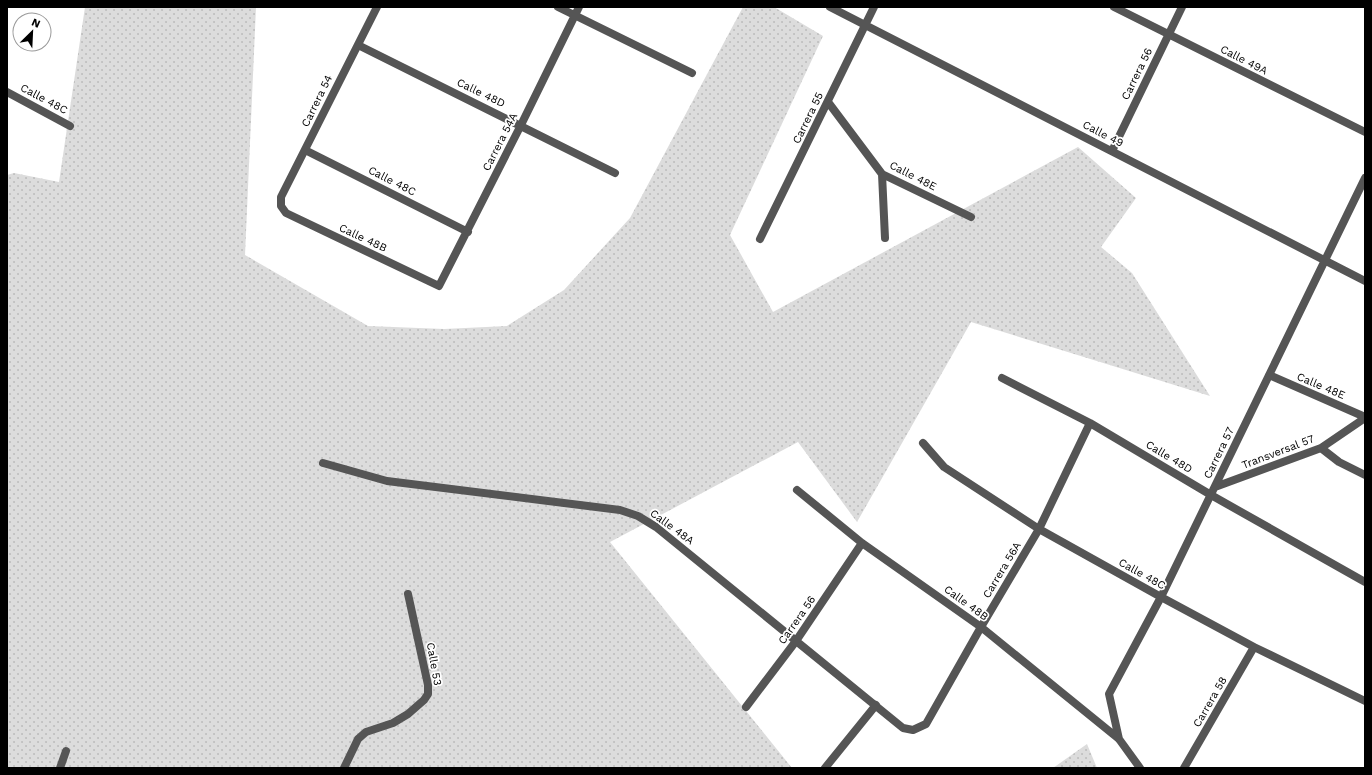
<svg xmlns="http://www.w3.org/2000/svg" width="1372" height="775" viewBox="0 0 1372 775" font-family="'Work Sans',sans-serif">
	<defs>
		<pattern id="grass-dots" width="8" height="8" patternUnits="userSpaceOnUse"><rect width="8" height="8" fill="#dcdcdc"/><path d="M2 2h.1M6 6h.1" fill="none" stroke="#bbb" stroke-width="1.8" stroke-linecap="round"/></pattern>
	</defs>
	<rect width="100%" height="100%" fill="#fff"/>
	<path fill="url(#grass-dots)" d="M85,7H256L245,255L368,326L444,329L507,326L564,290L630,218L743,7H774L823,36L730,235L773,312L1078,147L1136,198L1101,247L1132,273L1210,396L971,322L857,522L798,442L610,542L792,768H7V175L14,173L59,182Z
		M1087,744L1097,768H1053Z"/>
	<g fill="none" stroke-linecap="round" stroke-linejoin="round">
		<path stroke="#555" stroke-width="8" d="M377,7L281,197V206L286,213L439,286L521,125L579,7
			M558,7L692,73
			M830,7L1365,281
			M1114,7L1365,132
			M358,45L615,173
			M7,92L70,126
			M828,102L882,174L971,217
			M305,150L468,232
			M1112,151L1182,7
			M882,174L885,238
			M760,239L874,7
			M1269,375L1365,417
			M1002,378L1090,423L1211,495L1365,582
			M923,443L944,467L1039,529L1161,597L1254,647L1365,701
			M1321,448L1339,462L1365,475
			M323,463L387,481L620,510L638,516L656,527L903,728L913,730L926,724L981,627L1039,529L1090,423
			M1215,487L1321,448L1365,418
			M797,490L862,543L981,627L1119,739L1140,768
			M746,707L796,641L862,543
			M1119,739L1109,694L1161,597L1365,178
			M60,768L66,751
			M344,768L358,739L366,732L393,723L408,714L424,700L428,694V685L408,594
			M825,768L876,705
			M1184,768L1254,647"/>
	</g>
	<g text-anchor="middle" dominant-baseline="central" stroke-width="3.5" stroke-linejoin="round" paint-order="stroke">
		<g font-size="11" fill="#000" stroke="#fff">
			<text transform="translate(1244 60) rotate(27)">Calle 49A</text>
			<text transform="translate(1137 74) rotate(-64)">Carrera 56</text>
			<text transform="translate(481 93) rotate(26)">Calle 48D</text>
			<text transform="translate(44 99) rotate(28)">Calle 48C</text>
			<text transform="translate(317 101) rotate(-64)">Carrera 54</text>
			<text transform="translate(808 118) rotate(-64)">Carrera 55</text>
			<text transform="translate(1103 134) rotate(27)">Calle 49</text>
			<text transform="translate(500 142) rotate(-63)">Carrera 54A</text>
			<text transform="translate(913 176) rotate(27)">Calle 48E</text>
			<text transform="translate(392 181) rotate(27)">Calle 48C</text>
			<text transform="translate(363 238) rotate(25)">Calle 48B</text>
			<text transform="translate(1321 386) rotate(23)">Calle 48E</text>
			<text transform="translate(1278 452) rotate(-21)">Transversal 57</text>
			<text transform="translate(1219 453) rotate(-64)">Carrera 57</text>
			<text transform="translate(1169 457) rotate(31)">Calle 48D</text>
			<text transform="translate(672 527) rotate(36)">Calle 48A</text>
			<text transform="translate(1002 570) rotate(-59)">Carrera 56A</text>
			<text transform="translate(1142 574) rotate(29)">Calle 48C</text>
			<text transform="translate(966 603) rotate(36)">Calle 48B</text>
			<text transform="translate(797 620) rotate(-55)">Carrera 56</text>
			<text transform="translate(434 664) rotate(80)">Calle 53</text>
			<text transform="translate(1210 702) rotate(-60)">Carrera 58</text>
		</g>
	</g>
	<rect width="1372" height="775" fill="none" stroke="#000000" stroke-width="16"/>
	<g transform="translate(32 32) rotate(24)"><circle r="19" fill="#ffffff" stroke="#999999"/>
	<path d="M0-3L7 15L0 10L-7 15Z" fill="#000000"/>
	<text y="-6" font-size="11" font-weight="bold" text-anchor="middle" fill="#000000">N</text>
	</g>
</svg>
